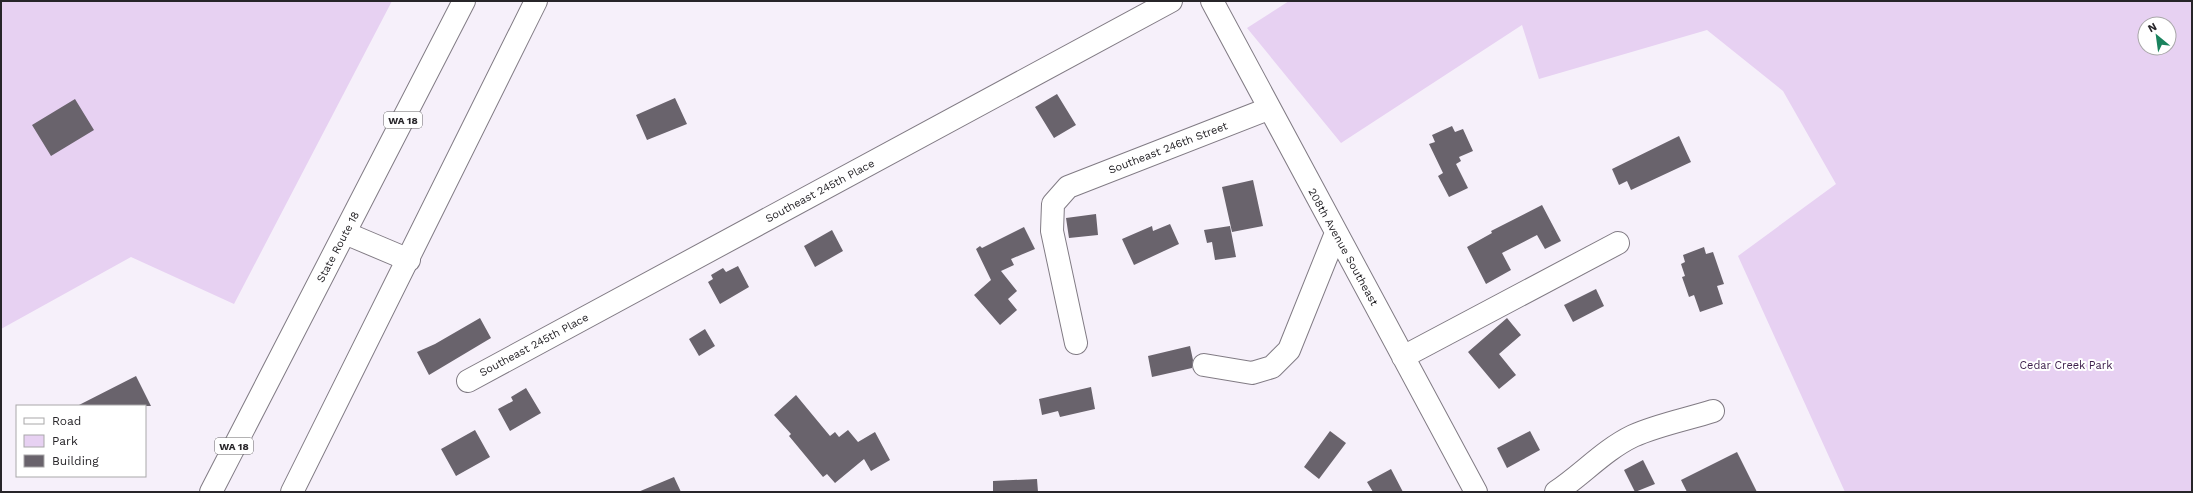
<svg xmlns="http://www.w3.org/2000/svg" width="2193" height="493" viewBox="0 0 2193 493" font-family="'Work Sans',sans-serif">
	<rect width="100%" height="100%" fill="#f6f0fa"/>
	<path fill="#e7d1f2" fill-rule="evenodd" d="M1,1H392L234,304L131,257L1,329Z
		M1289,1H2192V492H1845L1738,256L1836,184L1783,91L1707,30L1539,79L1522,25L1341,143L1247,28ZM2145,24H2169V48H2145Z"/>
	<path fill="#69636c" d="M1057,94L1076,125L1054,138L1035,107Z
		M675,98L687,124L647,140L636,115Z
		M75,99L94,130L51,156L32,125Z
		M1452,126L1455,132L1463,129L1473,151L1459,157L1461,161L1456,164L1468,188L1449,197L1438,176L1443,173L1429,144L1435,142L1432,135Z
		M1679,136L1691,162L1631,190L1627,181L1619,185L1612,169Z
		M1253,180L1263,226L1232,232L1222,187Z
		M1542,205L1561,241L1545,249L1537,235L1502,253L1511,270L1486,284L1467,247L1492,233L1491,231Z
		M1096,214L1098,235L1069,238L1066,218Z
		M1170,224L1179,244L1134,265L1122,239L1152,226L1153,231Z
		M1230,226L1236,257L1215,260L1212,242L1207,243L1204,230Z
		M1024,227L1035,249L1011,259L1014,265L1001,271L1017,291L1008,299L1017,310L1000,325L974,295L991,280L976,249L980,246L982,248Z
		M832,230L843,251L815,267L804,246Z
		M1704,247L1706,254L1713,252L1724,284L1717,286L1723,304L1700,312L1694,295L1689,297L1682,277L1685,276L1681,264L1685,262L1683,255Z
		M738,266L749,287L720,304L708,282L713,279L711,275L723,268L726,272Z
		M1596,289L1604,306L1573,322L1564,305Z
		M480,318L491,338L429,375L417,352L435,344Z
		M1507,318L1521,335L1499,354L1516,375L1499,389L1468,352Z
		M705,329L715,346L699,356L689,339Z
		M1190,346L1193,360L1192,368L1152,377L1148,356Z
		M136,376L151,406H77Z
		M1091,387L1095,409L1060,417L1058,411L1042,415L1039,399Z
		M526,388L541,413L510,431L498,409L513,401L511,397Z
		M796,395L830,436L835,432L839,437L848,430L858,442L875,432L890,460L871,471L864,459L835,483L827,474L823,477L789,436L791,434L774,415Z
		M475,430L490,457L456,476L441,449Z
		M1330,431L1346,443L1319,479L1304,467Z
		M1530,431L1540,450L1507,468L1497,448Z
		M1737,452L1757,492H1687L1681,480Z
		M1643,460L1655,484L1635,492L1624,470Z
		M1391,469L1403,492H1373L1367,482Z
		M674,477L681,492H638Z
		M1037,479L1038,492H993V481Z"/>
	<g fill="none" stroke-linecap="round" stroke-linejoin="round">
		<defs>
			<path id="minor" d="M1212,1L1476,492
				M345,233L409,260
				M1076,343L1052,231L1053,204L1068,187L1268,109
				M1403,357L1618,243
				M1204,365L1252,373L1272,367L1289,350L1336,233
				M468,381L1171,1
				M1556,492C1583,474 1604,450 1633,436C1657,425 1688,419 1713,411"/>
			<path id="highway" d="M211,492L464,1
				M292,492L536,1"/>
		</defs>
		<use href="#minor" stroke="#817b84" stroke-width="24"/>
		<use href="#highway" stroke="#817b84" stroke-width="24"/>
		<use href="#minor" stroke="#fff" stroke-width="22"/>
		<use href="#highway" stroke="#fff" stroke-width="22"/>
	</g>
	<g text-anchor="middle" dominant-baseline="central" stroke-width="4" stroke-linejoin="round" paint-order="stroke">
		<g fill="#fff" stroke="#686669" stroke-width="1">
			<rect x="384" y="112" width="38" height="16" rx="3"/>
			<rect x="215" y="438" width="38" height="16" rx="3"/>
		</g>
		<g font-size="10" font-weight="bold" fill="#272529">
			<text x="403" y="120">WA 18</text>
			<text x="234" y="446">WA 18</text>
		</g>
		<g font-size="11" fill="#272529" stroke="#fff">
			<text transform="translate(1168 148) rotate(-21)">Southeast 246th Street</text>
			<text transform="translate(820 191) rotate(-28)">Southeast 245th Place</text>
			<text transform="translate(338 247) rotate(-62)">State Route 18</text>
			<text transform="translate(1343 247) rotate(61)">208th Avenue Southeast</text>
			<text transform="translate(534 345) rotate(-28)">Southeast 245th Place</text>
		</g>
		<g font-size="11" fill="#3d1f4c" stroke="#fff">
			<text x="2066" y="365">Cedar Creek Park</text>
		</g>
	</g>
	<rect width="2193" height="493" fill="none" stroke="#272529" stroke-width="4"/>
	<rect x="16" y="405" width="130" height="72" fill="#ffffff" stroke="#a9a8a9"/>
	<rect x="24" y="418" width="20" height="6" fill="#ffffff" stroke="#a9a8a9"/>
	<text x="52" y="425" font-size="12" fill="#272529">Road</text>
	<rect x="24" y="435" width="20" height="12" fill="#e7d1f2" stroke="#a9a8a9"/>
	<text x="52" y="445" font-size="12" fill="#272529">Park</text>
	<rect x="24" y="455" width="20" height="12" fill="#69636c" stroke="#a9a8a9"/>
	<text x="52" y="465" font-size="12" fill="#272529">Building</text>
	<g transform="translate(2157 36) rotate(331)"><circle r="19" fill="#ffffff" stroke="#a9a8a9"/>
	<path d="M0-3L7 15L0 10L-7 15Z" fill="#1a835e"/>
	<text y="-6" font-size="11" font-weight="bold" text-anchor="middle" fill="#272529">N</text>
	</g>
</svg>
